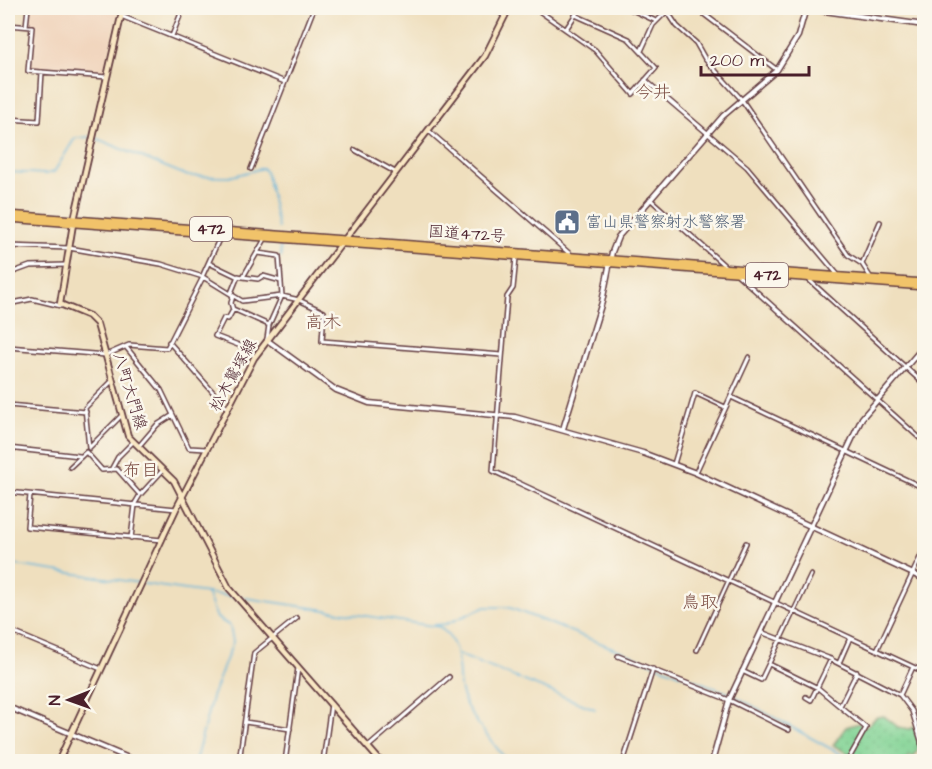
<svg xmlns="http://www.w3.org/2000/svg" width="932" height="769" viewBox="0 0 932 769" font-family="'Architects Daughter','Klee One',sans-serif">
	<defs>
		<pattern id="park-dots" width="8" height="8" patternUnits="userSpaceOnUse" patternTransform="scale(1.5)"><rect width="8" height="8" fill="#81d394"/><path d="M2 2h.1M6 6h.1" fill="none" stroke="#71b580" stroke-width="1.8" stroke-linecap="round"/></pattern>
	</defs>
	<rect width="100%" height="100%" fill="#fbf7ec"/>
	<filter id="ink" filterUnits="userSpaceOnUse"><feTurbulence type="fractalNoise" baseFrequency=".0167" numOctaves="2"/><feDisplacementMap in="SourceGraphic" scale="12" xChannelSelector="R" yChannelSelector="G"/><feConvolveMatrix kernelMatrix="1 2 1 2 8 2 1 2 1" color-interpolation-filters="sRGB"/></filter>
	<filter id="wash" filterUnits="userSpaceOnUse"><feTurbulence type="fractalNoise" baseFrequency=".008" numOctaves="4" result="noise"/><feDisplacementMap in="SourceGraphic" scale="24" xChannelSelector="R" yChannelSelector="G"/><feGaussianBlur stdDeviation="1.35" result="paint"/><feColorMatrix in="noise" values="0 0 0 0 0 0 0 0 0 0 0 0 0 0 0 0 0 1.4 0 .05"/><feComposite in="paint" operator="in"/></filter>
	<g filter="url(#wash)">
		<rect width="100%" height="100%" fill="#efdfbe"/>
		<path fill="#f1d5bd" d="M30,8H119L104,74L30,69L34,25H29Z"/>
		<path fill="url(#park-dots)" stroke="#667960" stroke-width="1.5" d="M884,716L898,727L910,729L914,727L920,745L914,757L909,756L907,762L862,761L833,745L846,727L859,723L864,728L877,717Z"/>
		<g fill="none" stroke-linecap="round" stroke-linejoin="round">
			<path stroke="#5fb3db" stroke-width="1.5" d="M95,138L188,176L229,177L263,168L267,175L278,228
				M8,172L46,174L54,172L75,138L90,137
				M280,244L281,257
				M8,564L140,583
				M144,584L235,597
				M239,597L440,627C469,652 451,676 466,705C477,725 494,744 508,762
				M434,625L446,624L485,607H508L731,694L855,762
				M459,655L595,709
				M195,762L212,697L233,642L230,626L217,618L207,593"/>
		</g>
	</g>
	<g filter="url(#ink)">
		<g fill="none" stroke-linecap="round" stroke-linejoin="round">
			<defs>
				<path id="minor" d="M495,8L505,17
					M535,8L595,50L633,94L656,68L629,39L575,15
					M628,8L656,21
					M665,8L677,26L696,43L705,59L742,100L848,255L862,264L871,278
					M696,8L777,70
					M850,15L851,8
					M121,16L285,82
					M8,25L32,27L28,71L107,77
					M26,26L28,8
					M566,29L580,8
					M172,36L183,8
					M641,51L653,25L668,10
					M645,80L747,167L838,275
					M8,119L39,121L42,72
					M429,131L570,254
					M355,150L395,172
					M251,169L314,8
					M650,199L725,266
					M8,246L69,248L161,264L203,277L242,301L282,296L299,300L324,312L322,341L502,355
					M258,253L279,256L282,296L269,325L267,339
					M516,258L513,288L507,297L493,471L924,672
					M209,263L238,277
					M862,264L880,222
					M8,274L30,266L66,265
					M738,275L924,442
					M202,277L221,235
					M243,277L258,279L263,276L281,281
					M808,279L924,384
					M231,293L238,276L243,277L265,239
					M233,296L231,303L233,310L228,319L224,318L215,336L246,348L255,357
					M8,304L32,299L61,306
					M233,309L269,325
					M169,342L227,408
					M8,347L106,355L129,345L167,348L203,277
					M126,347L161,390L189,448L206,449
					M731,397L924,488
					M8,405L86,412
					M139,446L157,425L173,415
					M90,447L121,416
					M8,448L80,456
					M89,448L85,408L112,381
					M86,452L102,470L117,469L140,495L163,470
					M674,464L695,393L725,407
					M70,467L86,452
					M111,470L118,457L133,442
					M696,472L749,357
					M8,492L176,509
					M30,495L27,527L162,540
					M134,505L140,495
					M131,538L135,505
					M8,630L101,669
					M761,632L828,658L900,695L912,711L922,744
					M697,650L746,543
					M877,650L924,549
					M618,656L729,700L789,730
					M839,663L850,638
					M769,664L818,688L866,728L847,762
					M742,671L761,680L811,575
					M900,695L913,667
					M806,697L811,700L831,659
					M841,704L857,672
					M245,722L290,729
					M368,747L449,677
					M239,762L254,653L297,618
					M285,762L298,668
					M323,762L331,704
					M623,762L653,669
					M923,762L924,760"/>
				<path id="tertiary" d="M803,8L924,25
					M267,340L336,390L369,403L515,417L643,453L696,473L924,579
					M563,429L602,302L612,252L618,237L723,116L777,70L798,36L806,8
					M8,707L138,762
					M922,744L924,747
					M712,762L729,700L862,418L924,346"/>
				<path id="secondary" d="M123,8L73,224L60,304L89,316L97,324L128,436L174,481L229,588L381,762
					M58,762L176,509L254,358L485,56L509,8"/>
				<path id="trunk" d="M8,214L924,282
					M8,219L924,287"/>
			</defs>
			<use href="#minor" stroke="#633c41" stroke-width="6"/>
			<use href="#tertiary" stroke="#633c41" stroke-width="7"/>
			<use href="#secondary" stroke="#633c41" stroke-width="8"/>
			<use href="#trunk" stroke="#633c41" stroke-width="8"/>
			<use href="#minor" stroke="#fff" stroke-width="3"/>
			<use href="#tertiary" stroke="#fff" stroke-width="4"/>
			<use href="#secondary" stroke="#f9e7c3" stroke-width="4.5"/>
			<use href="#trunk" stroke="#f1c36a" stroke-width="5"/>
		</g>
	</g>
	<defs>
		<symbol id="civic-square" viewBox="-11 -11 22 22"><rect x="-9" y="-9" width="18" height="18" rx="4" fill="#5c6f8a" stroke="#fbf7ec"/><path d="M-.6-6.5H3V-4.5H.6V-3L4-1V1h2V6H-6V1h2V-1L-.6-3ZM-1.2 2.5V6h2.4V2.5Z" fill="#fff"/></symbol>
	</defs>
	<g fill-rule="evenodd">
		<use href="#civic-square" x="552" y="207" width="30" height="30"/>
	</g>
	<g text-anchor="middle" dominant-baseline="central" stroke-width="5" stroke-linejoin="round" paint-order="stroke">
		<g fill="#fbf7ec" stroke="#7f6065" stroke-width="1.5">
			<rect x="190" y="217" width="42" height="24" rx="4.5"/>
			<rect x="746" y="263" width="42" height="24" rx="4.5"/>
		</g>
		<g font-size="15" font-weight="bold" fill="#4a1f2b">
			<text x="211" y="229">472</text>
			<text x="767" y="275">472</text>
		</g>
		<g font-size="16" fill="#4e5e75" stroke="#fbf7ec" text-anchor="start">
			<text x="586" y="222">富山県警察射水警察署</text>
		</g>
		<g font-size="16" fill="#4a1f2b" stroke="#fbf7ec">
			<text transform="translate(467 234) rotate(4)">国道472号</text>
			<text transform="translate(233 375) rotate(-61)">松木鷲塚線</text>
			<text transform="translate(130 391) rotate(73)">八町大門線</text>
		</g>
		<g font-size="18" fill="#7c4e45" stroke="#fbf7ec">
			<text x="653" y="92">今井</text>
			<text x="323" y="322">高木</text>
			<text x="141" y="470">布目</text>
			<text x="700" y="602">鳥取</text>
		</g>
	</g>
	<rect width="932" height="769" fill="none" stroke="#fbf7ec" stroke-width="30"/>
	<g transform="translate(69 700) rotate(269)" stroke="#fbf7ec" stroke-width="4.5" paint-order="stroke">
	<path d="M0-4.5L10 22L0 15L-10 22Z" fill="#4a1f2b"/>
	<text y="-9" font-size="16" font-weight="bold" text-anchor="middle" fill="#4a1f2b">N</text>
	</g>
	<path d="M701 66v9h108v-9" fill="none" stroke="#4a1f2b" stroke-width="3"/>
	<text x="710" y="66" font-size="18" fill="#4a1f2b" stroke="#fbf7ec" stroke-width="4.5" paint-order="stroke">200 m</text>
</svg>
